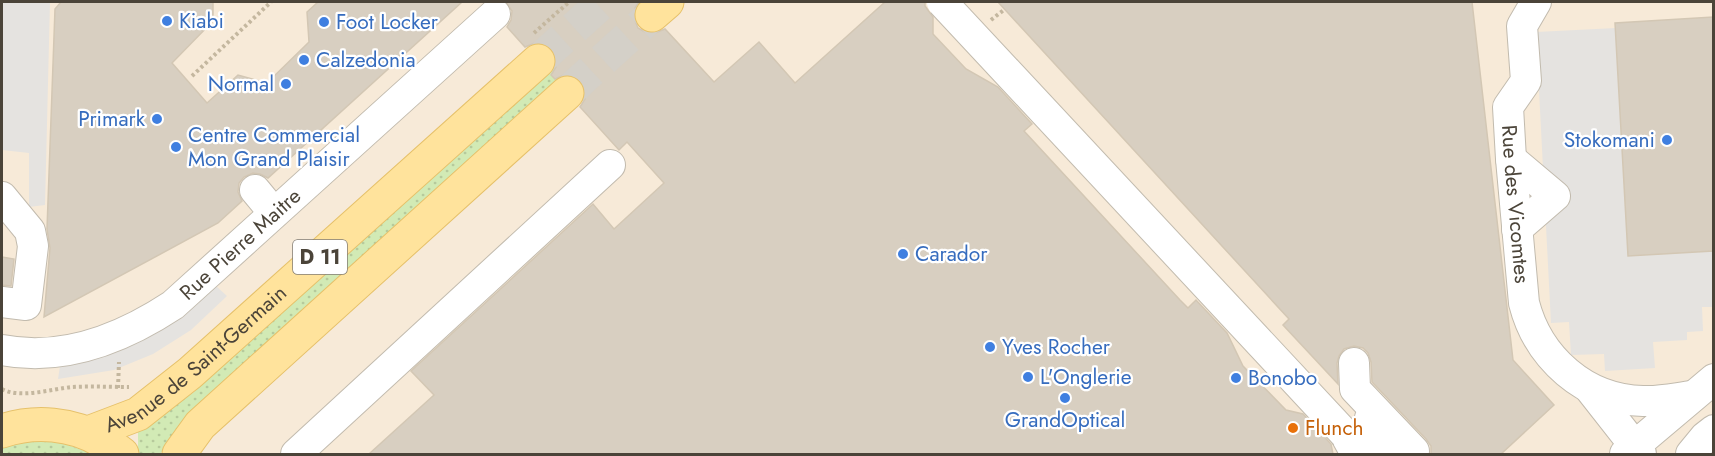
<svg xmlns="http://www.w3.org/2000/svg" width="1715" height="456" viewBox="0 0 1715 456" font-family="Jost,sans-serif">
	<defs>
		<pattern id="grass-dots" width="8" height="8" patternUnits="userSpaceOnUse" patternTransform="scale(1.5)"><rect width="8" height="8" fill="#d2eab5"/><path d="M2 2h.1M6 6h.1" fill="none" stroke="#b6ca9c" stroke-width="1.8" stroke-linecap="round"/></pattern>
	</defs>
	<rect width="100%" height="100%" fill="#f6f3ec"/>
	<path fill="#f7ead8" d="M2,2H1713V454H2Z"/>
	<path fill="url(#grass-dots)" d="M619,2H651L174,437L160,454L138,453V432L194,392Z
		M21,441H57L93,454H2V448Z"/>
	<path fill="#e5e3e0" d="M2,2H50L45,205L29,207V153L2,150Z
		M1616,28L1628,256L1713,251V307H1702L1703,331L1687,332V340L1653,342L1655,368L1605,371L1604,354L1571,355L1569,322L1551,323L1536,32Z
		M216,286L227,296L191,330L153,354L114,370L58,379L60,366L82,363L128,347Z"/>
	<path fill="#d8cfc1" stroke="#d3c7b4" stroke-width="1.5" d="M61,2H213V21L172,63L207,103L238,75L267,83L309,42L307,12L318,2H462L268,178L260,174L253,173L244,177L239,183L238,192L242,201L218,223L44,317L50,248L47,229L55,9Z
		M506,2H639L635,8L634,18L638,28L645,32L655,33L665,29L714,82L759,42L795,83L885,2H925V6L933,17V34L966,69L998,87L1032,124L1024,131L1180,300L1188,308L1196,300L1227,333L1243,366L1286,410L1303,414L1331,444L1333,454H369L434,395L411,371L593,204L614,229L664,183L627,142L619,150L580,107L585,99V90L580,80L572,75H564L555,79L551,75L556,67V58L552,48L543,43H535L525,47L507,27L511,20L512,11Z
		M998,2H1472L1513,360L1554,405L1501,454H1431V446L1426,439L1372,382L1371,362L1368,353L1363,348L1354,346L1344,349L1339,356L1337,363L1338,384L1283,325L1289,319Z
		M1713,17V251L1628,256L1615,23Z
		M2,257L14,259L11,286L2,285Z"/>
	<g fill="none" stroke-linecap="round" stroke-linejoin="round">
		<path stroke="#d4d0c8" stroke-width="33" stroke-dasharray="33 16" stroke-linecap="butt" d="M538,61L603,2
			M567,93L652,15"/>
		<defs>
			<g id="minor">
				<path id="s1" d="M1536,2L1522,26L1526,81L1508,107L1511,159L1524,303C1538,358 1585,400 1643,401C1660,402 1676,398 1693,396"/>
				<path d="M1511,159L1555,196L1517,229"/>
				<path d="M255,190L274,213"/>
				<path d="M2,197L30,231L33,246L26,305L2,302"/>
				<path id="s2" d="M2,350C63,362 123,338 173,305L495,14"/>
				<path d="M1354,363L1355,389L1414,451"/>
				<path d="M1590,389L1641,454"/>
				<path d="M1370,418L1367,432L1386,454"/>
				<path d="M1345,434L1356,454"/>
				<path d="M296,454L610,165"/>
				<path d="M1625,454L1714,379"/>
				<path d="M1691,454L1705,437L1714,430"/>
			</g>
			<g id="major">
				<path d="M652,15L667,2"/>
				<path d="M2,431C35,420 72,423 102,441C109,445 116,449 122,454"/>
				<path id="s3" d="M88,433L138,414L190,373L538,61"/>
				<path d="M179,454L200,425L567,93"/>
			</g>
		</defs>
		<use href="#minor" stroke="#c2bbae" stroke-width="32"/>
		<use href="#major" stroke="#e6c16a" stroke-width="35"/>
		<path stroke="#c4b79f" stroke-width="4" stroke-dasharray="3 3" stroke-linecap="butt" d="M991,20L1005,9
			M534,33L569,2
			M192,76L271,2
			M118,388L119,362
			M2,389C20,399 52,389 72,387C91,386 110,387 129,387"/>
		<use href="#minor" stroke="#fff" stroke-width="30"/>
		<use href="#major" stroke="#ffe39c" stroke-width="33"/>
		<defs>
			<path id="minor-bridge" d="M942,2L1345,434"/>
		</defs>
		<use href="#minor-bridge" stroke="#c2bbae" stroke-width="32" stroke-linecap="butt"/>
		<use href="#minor-bridge" stroke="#fff" stroke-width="30"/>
	</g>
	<g fill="#3f7fe0" stroke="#fff" stroke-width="2">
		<circle cx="167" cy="21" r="6"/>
		<circle cx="324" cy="22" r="6"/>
		<circle cx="304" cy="60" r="6"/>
		<circle cx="286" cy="84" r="6"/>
		<circle cx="157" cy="119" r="6"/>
		<circle cx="1667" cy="140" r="6"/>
		<circle cx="176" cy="147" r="6"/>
		<circle cx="903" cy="254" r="6"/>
		<circle cx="990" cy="347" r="6"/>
		<circle cx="1028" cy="377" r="6"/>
		<circle cx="1236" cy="378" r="6"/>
		<circle cx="1065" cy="398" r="6"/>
	</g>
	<circle fill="#e8710a" stroke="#fff" stroke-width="2" cx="1293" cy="428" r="6"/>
	<g text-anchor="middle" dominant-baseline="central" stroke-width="4.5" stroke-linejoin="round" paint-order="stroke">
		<rect fill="#fff" stroke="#817c74" stroke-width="1.5" x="293" y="240" width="54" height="34" rx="4.5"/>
		<g font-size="20" font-weight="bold" fill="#4b4439">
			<text x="320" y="257">D 11</text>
		</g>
		<g font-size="21" fill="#366cbe" stroke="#fff" text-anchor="start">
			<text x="179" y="21">Kiabi</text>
			<text x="336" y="22">Foot Locker</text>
			<text x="316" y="60">Calzedonia</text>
			<text x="274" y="84" text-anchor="end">Normal</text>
			<text x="145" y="119" text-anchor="end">Primark</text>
			<text x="188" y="135">Centre Commercial<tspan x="188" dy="24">Mon Grand Plaisir</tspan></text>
			<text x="1655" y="140" text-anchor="end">Stokomani</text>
			<text x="915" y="254">Carador</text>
			<text x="1002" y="347">Yves Rocher</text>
			<text x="1040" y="377">L'Onglerie</text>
			<text x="1248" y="378">Bonobo</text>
			<text x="1065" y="420" text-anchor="middle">GrandOptical</text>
		</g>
		<g font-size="21" fill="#4b4439" stroke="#fff">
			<text stroke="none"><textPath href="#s1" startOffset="212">Rue des Vicomtes</textPath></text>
			<text stroke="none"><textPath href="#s2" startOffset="272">Rue Pierre Maitre</textPath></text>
			<text stroke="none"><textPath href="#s3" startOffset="132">Avenue de Saint-Germain</textPath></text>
		</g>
		<g font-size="21" fill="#c56008" stroke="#fff" text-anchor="start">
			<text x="1305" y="428">Flunch</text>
		</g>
	</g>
	<rect width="1715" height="456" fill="none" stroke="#4b4439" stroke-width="6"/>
</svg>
